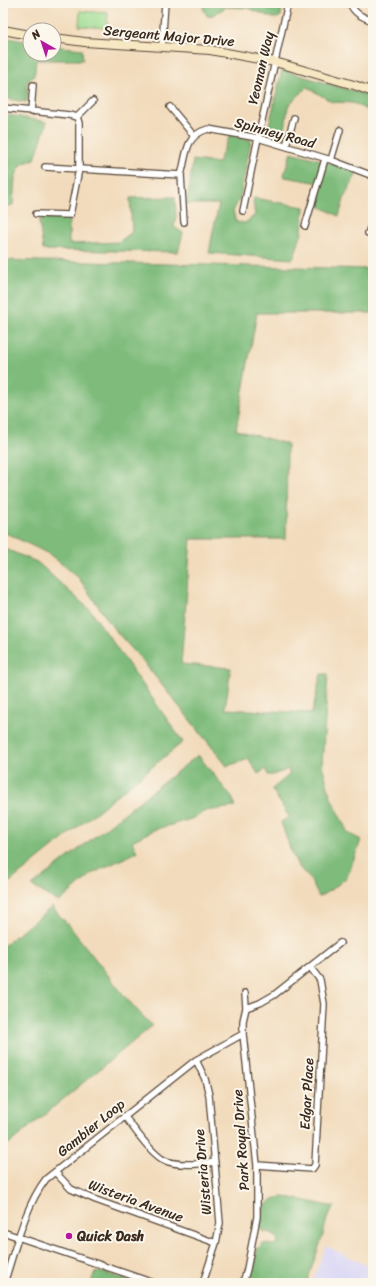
<svg xmlns="http://www.w3.org/2000/svg" width="376" height="1286" viewBox="0 0 376 1286" font-family="Sriracha,sans-serif">
	<rect width="100%" height="100%" fill="#fbf7ec"/>
	<filter id="ink" filterUnits="userSpaceOnUse"><feTurbulence type="fractalNoise" baseFrequency=".025" numOctaves="2"/><feDisplacementMap in="SourceGraphic" scale="8" xChannelSelector="R" yChannelSelector="G"/><feConvolveMatrix kernelMatrix="1 2 1 2 8 2 1 2 1" color-interpolation-filters="sRGB"/></filter>
	<filter id="wash" filterUnits="userSpaceOnUse"><feTurbulence type="fractalNoise" baseFrequency=".012" numOctaves="4" result="noise"/><feDisplacementMap in="SourceGraphic" scale="16" xChannelSelector="R" yChannelSelector="G"/><feGaussianBlur stdDeviation="0.9" result="paint"/><feColorMatrix in="noise" values="0 0 0 0 0 0 0 0 0 0 0 0 0 0 0 0 0 1.4 0 .05"/><feComposite in="paint" operator="in"/></filter>
	<g filter="url(#wash)">
		<rect width="100%" height="100%" fill="#f2dbbc"/>
		<path fill="#d9d6f7" d="M326,1246L373,1268V1283H312Z"/>
		<path fill="#9fdd92" stroke="#6d8458" d="M80,11L108,13L107,28L79,26Z"/>
		<path fill="#7fbc7c" stroke="#5d734d" d="M205,3H282L281,16L277,18H273L248,8L226,7L211,16H207L203,8Z
			M3,37L30,42V54H54V46L82,49L83,60H36C35,64 36,73 33,77C29,81 28,79 26,87L28,93L26,102L3,98Z
			M282,70L373,97V113L353,103L332,102L307,87L288,106L284,138L267,134Z
			M3,114L47,122L35,159L22,164L15,177L13,205L3,207Z
			M230,135L251,140L240,198L233,211L236,222L245,223L255,215L253,202L254,198L304,207L302,233L293,259L209,253L213,231L219,204H187L193,160L218,163Z
			M291,152L336,164L357,173L345,196L339,216L313,203L320,183L285,177L284,175Z
			M175,197L176,217L174,227L183,233L178,252L43,250L39,220L46,218H69V244L119,242L132,232L130,198Z
			M3,260L373,269V313H257L236,430L287,444L286,539H191L181,664L231,668L225,709L312,713L321,674H328L322,765L331,798L348,833L361,840L347,877L335,887L319,897L310,879L298,866L291,851L281,822L289,817L272,789L289,775V769L273,775H268L266,769L258,774L249,759L227,766L141,659L114,629L78,577L49,554L8,534L3,533Z
			M3,548L37,562L91,611L183,742L6,885L3,884Z
			M198,755L233,799L235,807L205,811L191,819L154,830L132,841L137,852L93,873L59,902L32,886Z
			M52,907L70,927L126,998L152,1026L5,1147L3,1144V946Z
			M282,1197C299,1198 317,1204 335,1207C325,1215 326,1227 322,1238C317,1253 311,1268 307,1283H251C251,1275 253,1271 255,1264C257,1255 255,1249 263,1243L273,1245L278,1243C277,1235 271,1231 263,1232C255,1223 262,1205 272,1200C275,1198 278,1198 282,1197Z
			M97,1272H101L137,1283H91L93,1276Z"/>
	</g>
	<g filter="url(#ink)">
		<g fill="none" stroke-linecap="round" stroke-linejoin="round">
			<defs>
				<path id="street" d="M350,3C354,14 363,17 373,21
					M162,46L165,3
					M170,107L194,136
					M3,108L69,115L77,117L79,123V169L70,215L36,214
					M31,112L33,85
					M77,117L93,101
					M286,146L294,118
					M331,160L340,130
					M45,167L181,175C187,155 184,136 208,129L258,138L331,160L373,176
					M181,175L184,222
					M243,211L258,138L288,3
					M305,226L325,159
					M368,233L373,221
					M246,1008L260,1003L274,995L340,943
					M196,1060L205,1079L209,1095L220,1223L216,1243L203,1283
					M124,1116C136,1130 147,1149 162,1159C175,1167 200,1164 215,1162
					M257,1165L312,1169L315,1165L324,1004L320,980L310,967
					M55,1172L71,1189L96,1200L216,1243
					M3,1232L154,1283
					M4,1283C15,1250 25,1206 46,1179L196,1060L243,1034
					M243,1283L247,1269L257,1217V1165L243,1034V1021L246,1008L245,993"/>
				<path id="secondary" d="M3,30L30,35
					M54,38L85,42L210,50L275,62L354,85L373,92"/>
			</defs>
			<use href="#street" stroke="#564536" stroke-width="8"/>
			<use href="#secondary" stroke="#564536" stroke-width="10"/>
			<use href="#street" stroke="#fff" stroke-width="5.5"/>
			<use href="#secondary" stroke="#f7e8c3" stroke-width="8"/>
		</g>
	</g>
	<circle fill="#b5179e" stroke="#fbf7ec" stroke-width="1.5" cx="69" cy="1236" r="4"/>
	<g text-anchor="middle" dominant-baseline="central" stroke-width="4" stroke-linejoin="round" paint-order="stroke">
		<g font-size="14" fill="#3b2a1e" stroke="#fbf7ec">
			<text transform="translate(169 36) rotate(5)">Sergeant Major Drive</text>
			<text transform="translate(261 68) rotate(-77)">Yeoman Way</text>
			<text transform="translate(275 133) rotate(15)">Spinney Road</text>
			<text transform="translate(307 1094) rotate(-87)">Edgar Place</text>
			<text transform="translate(91 1128) rotate(-39)">Gambier Loop</text>
			<text transform="translate(241 1140) rotate(-94)">Park Royal Drive</text>
			<text transform="translate(203 1172) rotate(-95)">Wisteria Drive</text>
			<text transform="translate(136 1201) rotate(20)">Wisteria Avenue</text>
		</g>
		<g font-size="14" font-weight="bold" fill="#3b2a1e" stroke="#fbf7ec" text-anchor="start">
			<text x="77" y="1236">Quick Dash</text>
		</g>
	</g>
	<rect width="376" height="1286" fill="none" stroke="#fbf7ec" stroke-width="16"/>
	<g transform="translate(42 42) rotate(321)"><circle r="19" fill="#fbf7ec" stroke="#aea59a"/>
	<path d="M0-3L7 15L0 10L-7 15Z" fill="#b5179e"/>
	<text y="-6" font-size="11" font-weight="bold" text-anchor="middle" fill="#3b2a1e">N</text>
	</g>
</svg>
